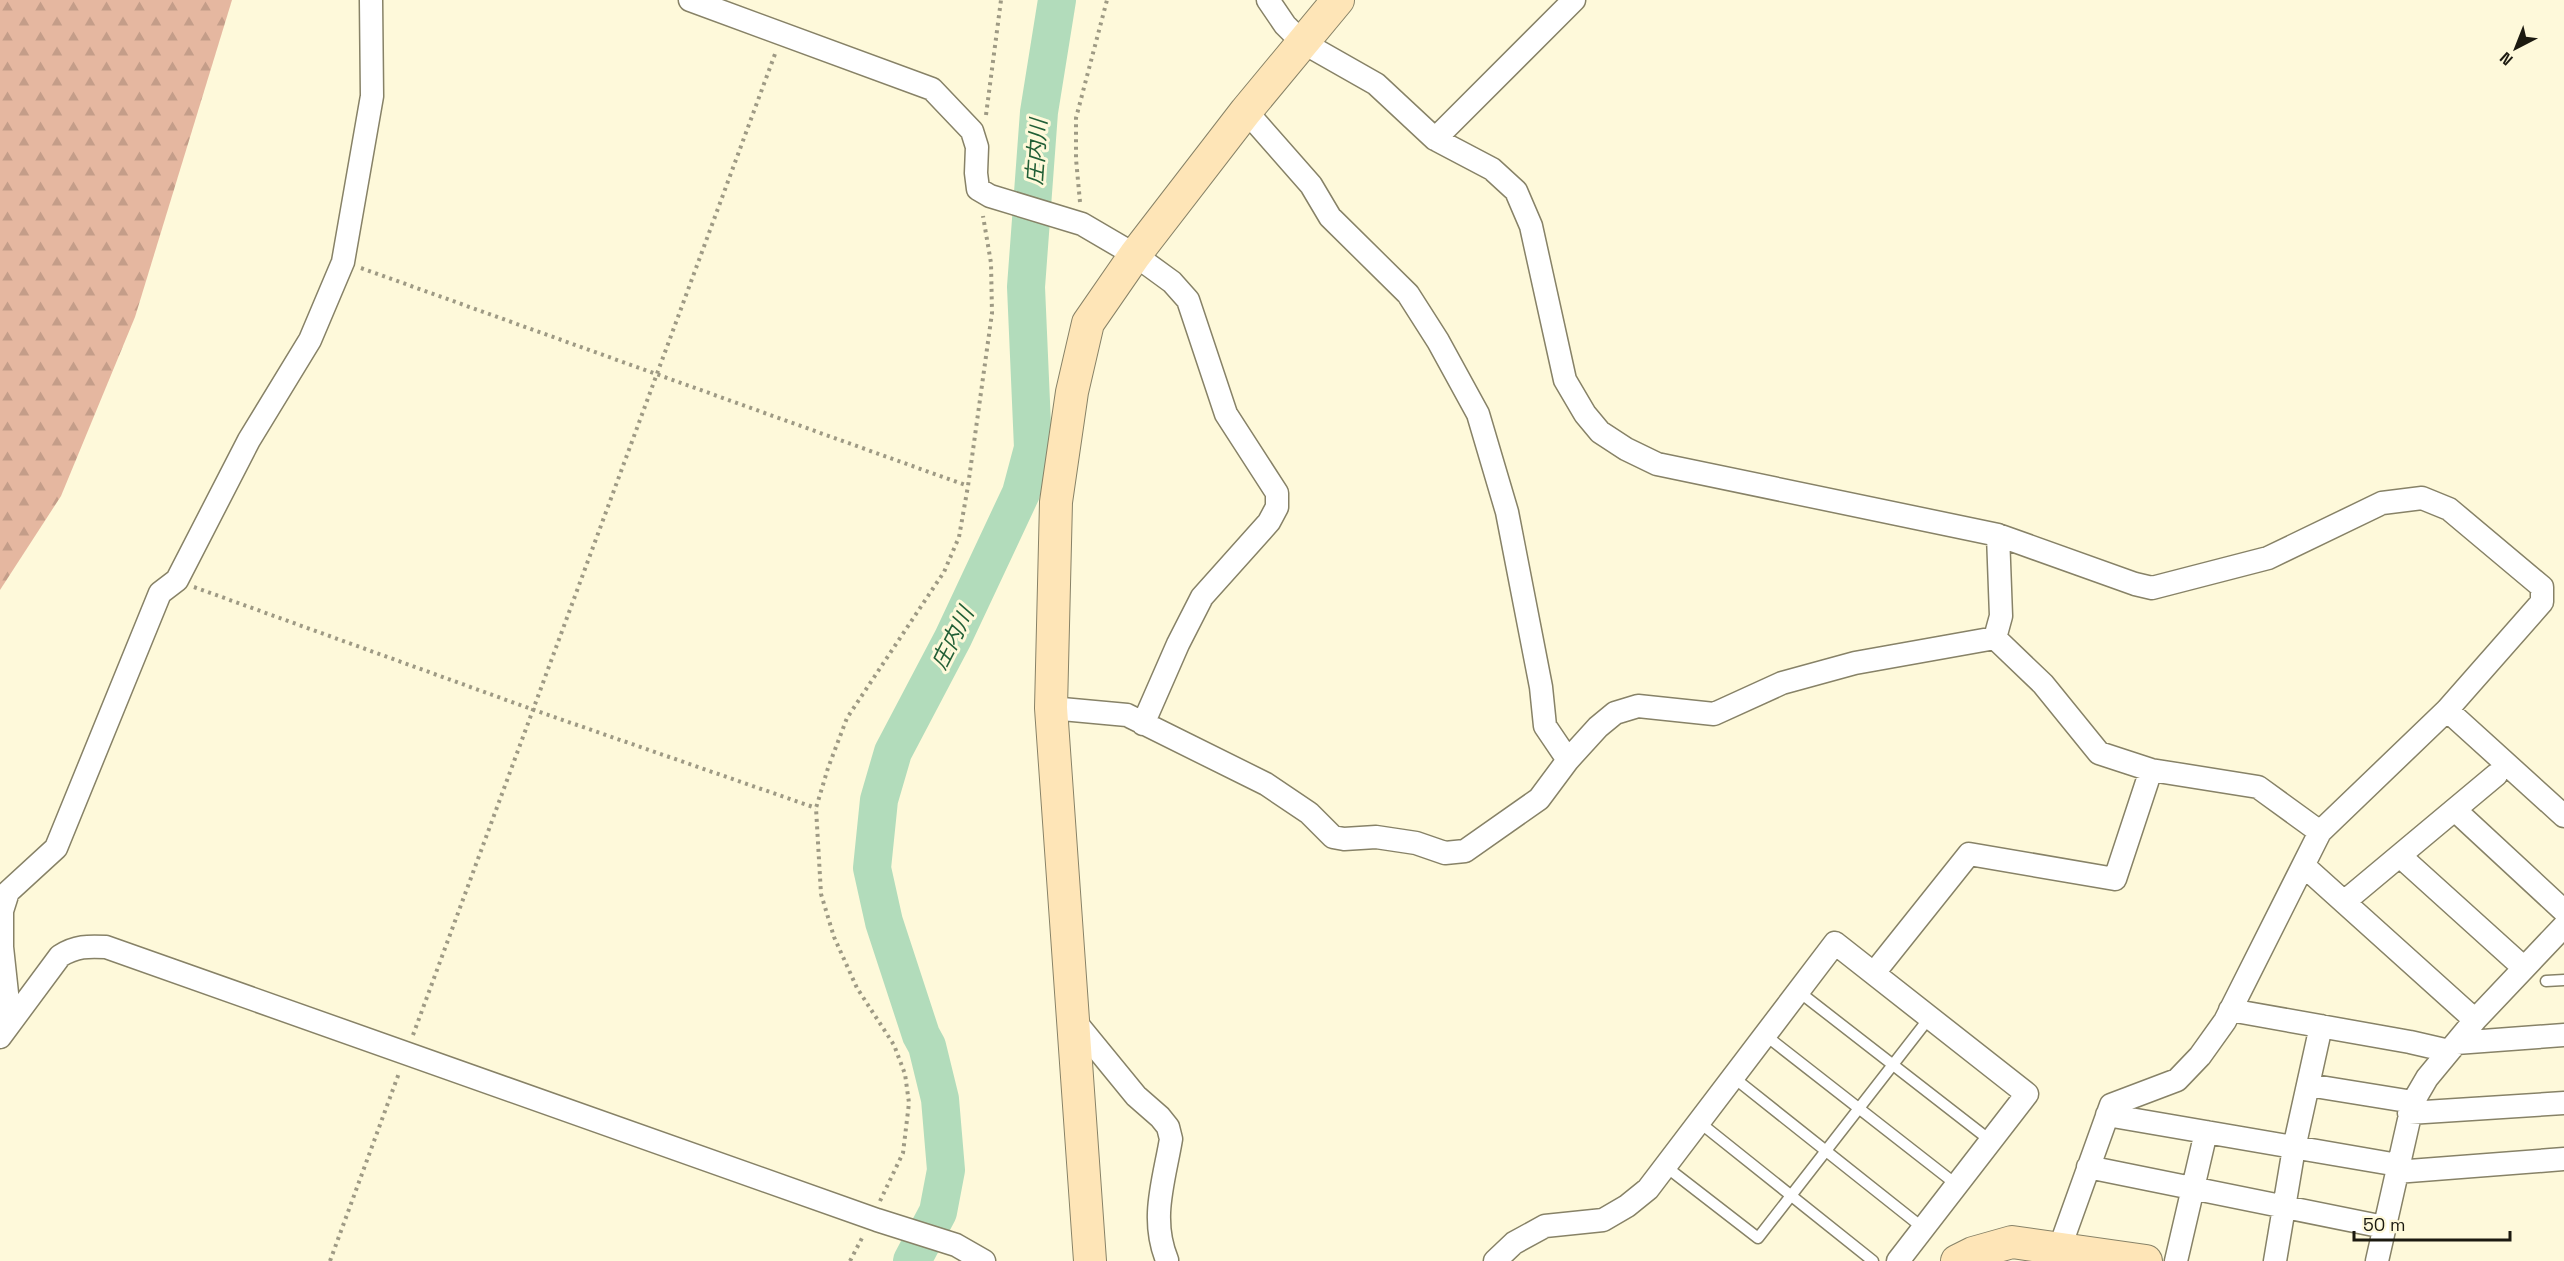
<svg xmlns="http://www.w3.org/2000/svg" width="2564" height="1261" viewBox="0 0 2564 1261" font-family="'Space Grotesk','Noto Sans JP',sans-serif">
	<defs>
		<pattern id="forest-firs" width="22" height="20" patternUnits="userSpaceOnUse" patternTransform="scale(1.5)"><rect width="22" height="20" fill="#e5b7a0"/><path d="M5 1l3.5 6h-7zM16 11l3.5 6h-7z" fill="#c49d89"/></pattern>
	</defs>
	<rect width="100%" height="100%" fill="#fef9da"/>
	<path fill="url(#forest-firs)" d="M0,0H232L135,317L61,496L0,590Z"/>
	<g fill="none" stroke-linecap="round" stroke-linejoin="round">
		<path stroke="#b2dcbb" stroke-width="38" d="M912,1261L938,1212L946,1170L940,1099L927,1046L921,1035L884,922L872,868L879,800L893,752L953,638L1021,493L1033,448L1026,287L1039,112L1057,0"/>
		<defs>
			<path id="lane" d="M2546,981L2564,980
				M1798,991L1991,1141
				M1765,1035L1957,1185
				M1733,1077L1923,1228
				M1699,1122L1873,1261
				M1665,1166L1758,1238L1930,1017"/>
			<path id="street" d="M690,0L932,89L972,131L977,147L976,173L978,189L990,196L1082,224L1135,255L1172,282L1188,300L1226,414L1277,493V507L1269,522L1202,597L1178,644L1143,724
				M1268,0L1285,25L1302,42L1376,84L1435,139L1492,169L1516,191L1531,226L1565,380L1585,414L1600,432L1626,449L1657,464L1998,535L2135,584L2152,588L2268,558L2382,503L2422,498L2449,509L2542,587V602L2447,710L2320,832L2225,1021L2200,1056L2177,1080L2111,1105L2060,1247
				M1246,111L1311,185L1330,217L1408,294L1438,341L1478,414L1507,512L1541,687L1545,726L1568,760
				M1435,139L1574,0
				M1995,638L2043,684L2099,753L2151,770L2258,787L2320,832
				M1995,638L2001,616L1998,535
				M1051,708L1127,715L1266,784L1309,813L1333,837L1344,839L1376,837L1416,843L1445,853L1465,851L1539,799L1568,760L1598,727L1615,713L1638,706L1714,714L1782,683L1855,663L1995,638
				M2447,710L2564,816
				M2455,810L2564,911
				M2400,856L2524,968
				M2304,866L2475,1020
				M2344,902L2496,775
				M1874,973L1969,854L2115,879L2151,770
				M2230,1010L2410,1042L2449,1051
				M1073,1019L1136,1096L1160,1117L1168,1127L1171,1139C1164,1181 1150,1219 1167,1260
				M10,1021L2,947V911L8,892L56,848L160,593L177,580L249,440L310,340L343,262L372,96L371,0
				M0,1037L60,956C76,946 88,946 106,947L877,1220L956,1245L984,1261
				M2456,1043L2564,1035
				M2308,1085L2413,1102
				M2409,1113L2564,1103
				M2107,1115L2398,1165
				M2088,1167L2384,1227
				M2396,1172L2564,1159
				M1495,1261L1514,1243L1545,1226L1603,1220L1627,1206L1648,1189L1835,943L2027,1094L1898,1261
				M2176,1261L2206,1132
				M2275,1261L2294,1148L2321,1026
				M2377,1261L2413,1102L2427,1078L2475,1020L2564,926"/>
			<path id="secondary" d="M1090,1261L1051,708L1056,502L1072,392L1088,323L1135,255L1246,111L1338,0
				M1957,1261L1973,1253L2012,1242L2146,1261"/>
		</defs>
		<use href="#lane" stroke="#878267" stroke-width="13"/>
		<use href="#street" stroke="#878267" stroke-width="25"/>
		<use href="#secondary" stroke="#878267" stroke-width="34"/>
		<path stroke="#9e9a84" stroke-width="4" stroke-dasharray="3 4.5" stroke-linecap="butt" d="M986,115L1001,0
			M1080,202L1076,159V118L1107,0
			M361,268L968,486
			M194,587L534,710L816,808
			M413,1035L775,54
			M880,1201L903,1153L909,1103L905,1074L894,1045L857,988L834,937L821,894L816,808L828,768L847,718L944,572L959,537L968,486L992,313L991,263L983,216
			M330,1261L399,1073
			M850,1261L862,1238"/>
		<use href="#lane" stroke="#fff" stroke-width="10"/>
		<use href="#street" stroke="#fff" stroke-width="22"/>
		<use href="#secondary" stroke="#fee5b7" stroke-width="32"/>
	</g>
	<g text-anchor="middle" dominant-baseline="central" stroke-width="6" stroke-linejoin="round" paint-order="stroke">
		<g font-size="22" font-style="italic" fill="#215f36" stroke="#fef9da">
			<text transform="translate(1036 152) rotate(-86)">庄内川</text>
			<text transform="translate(952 638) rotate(-63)">庄内川</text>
		</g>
	</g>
	<g transform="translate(2516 48) rotate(222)" stroke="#fef9da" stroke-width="4.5" paint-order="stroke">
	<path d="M0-4.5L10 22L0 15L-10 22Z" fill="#1c1a10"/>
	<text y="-9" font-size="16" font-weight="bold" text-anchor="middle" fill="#1c1a10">N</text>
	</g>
	<path d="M2354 1231v9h156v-9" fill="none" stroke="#1c1a10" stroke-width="3"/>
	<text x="2363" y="1231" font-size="18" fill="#1c1a10" stroke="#fef9da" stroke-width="4.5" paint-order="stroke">50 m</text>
</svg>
